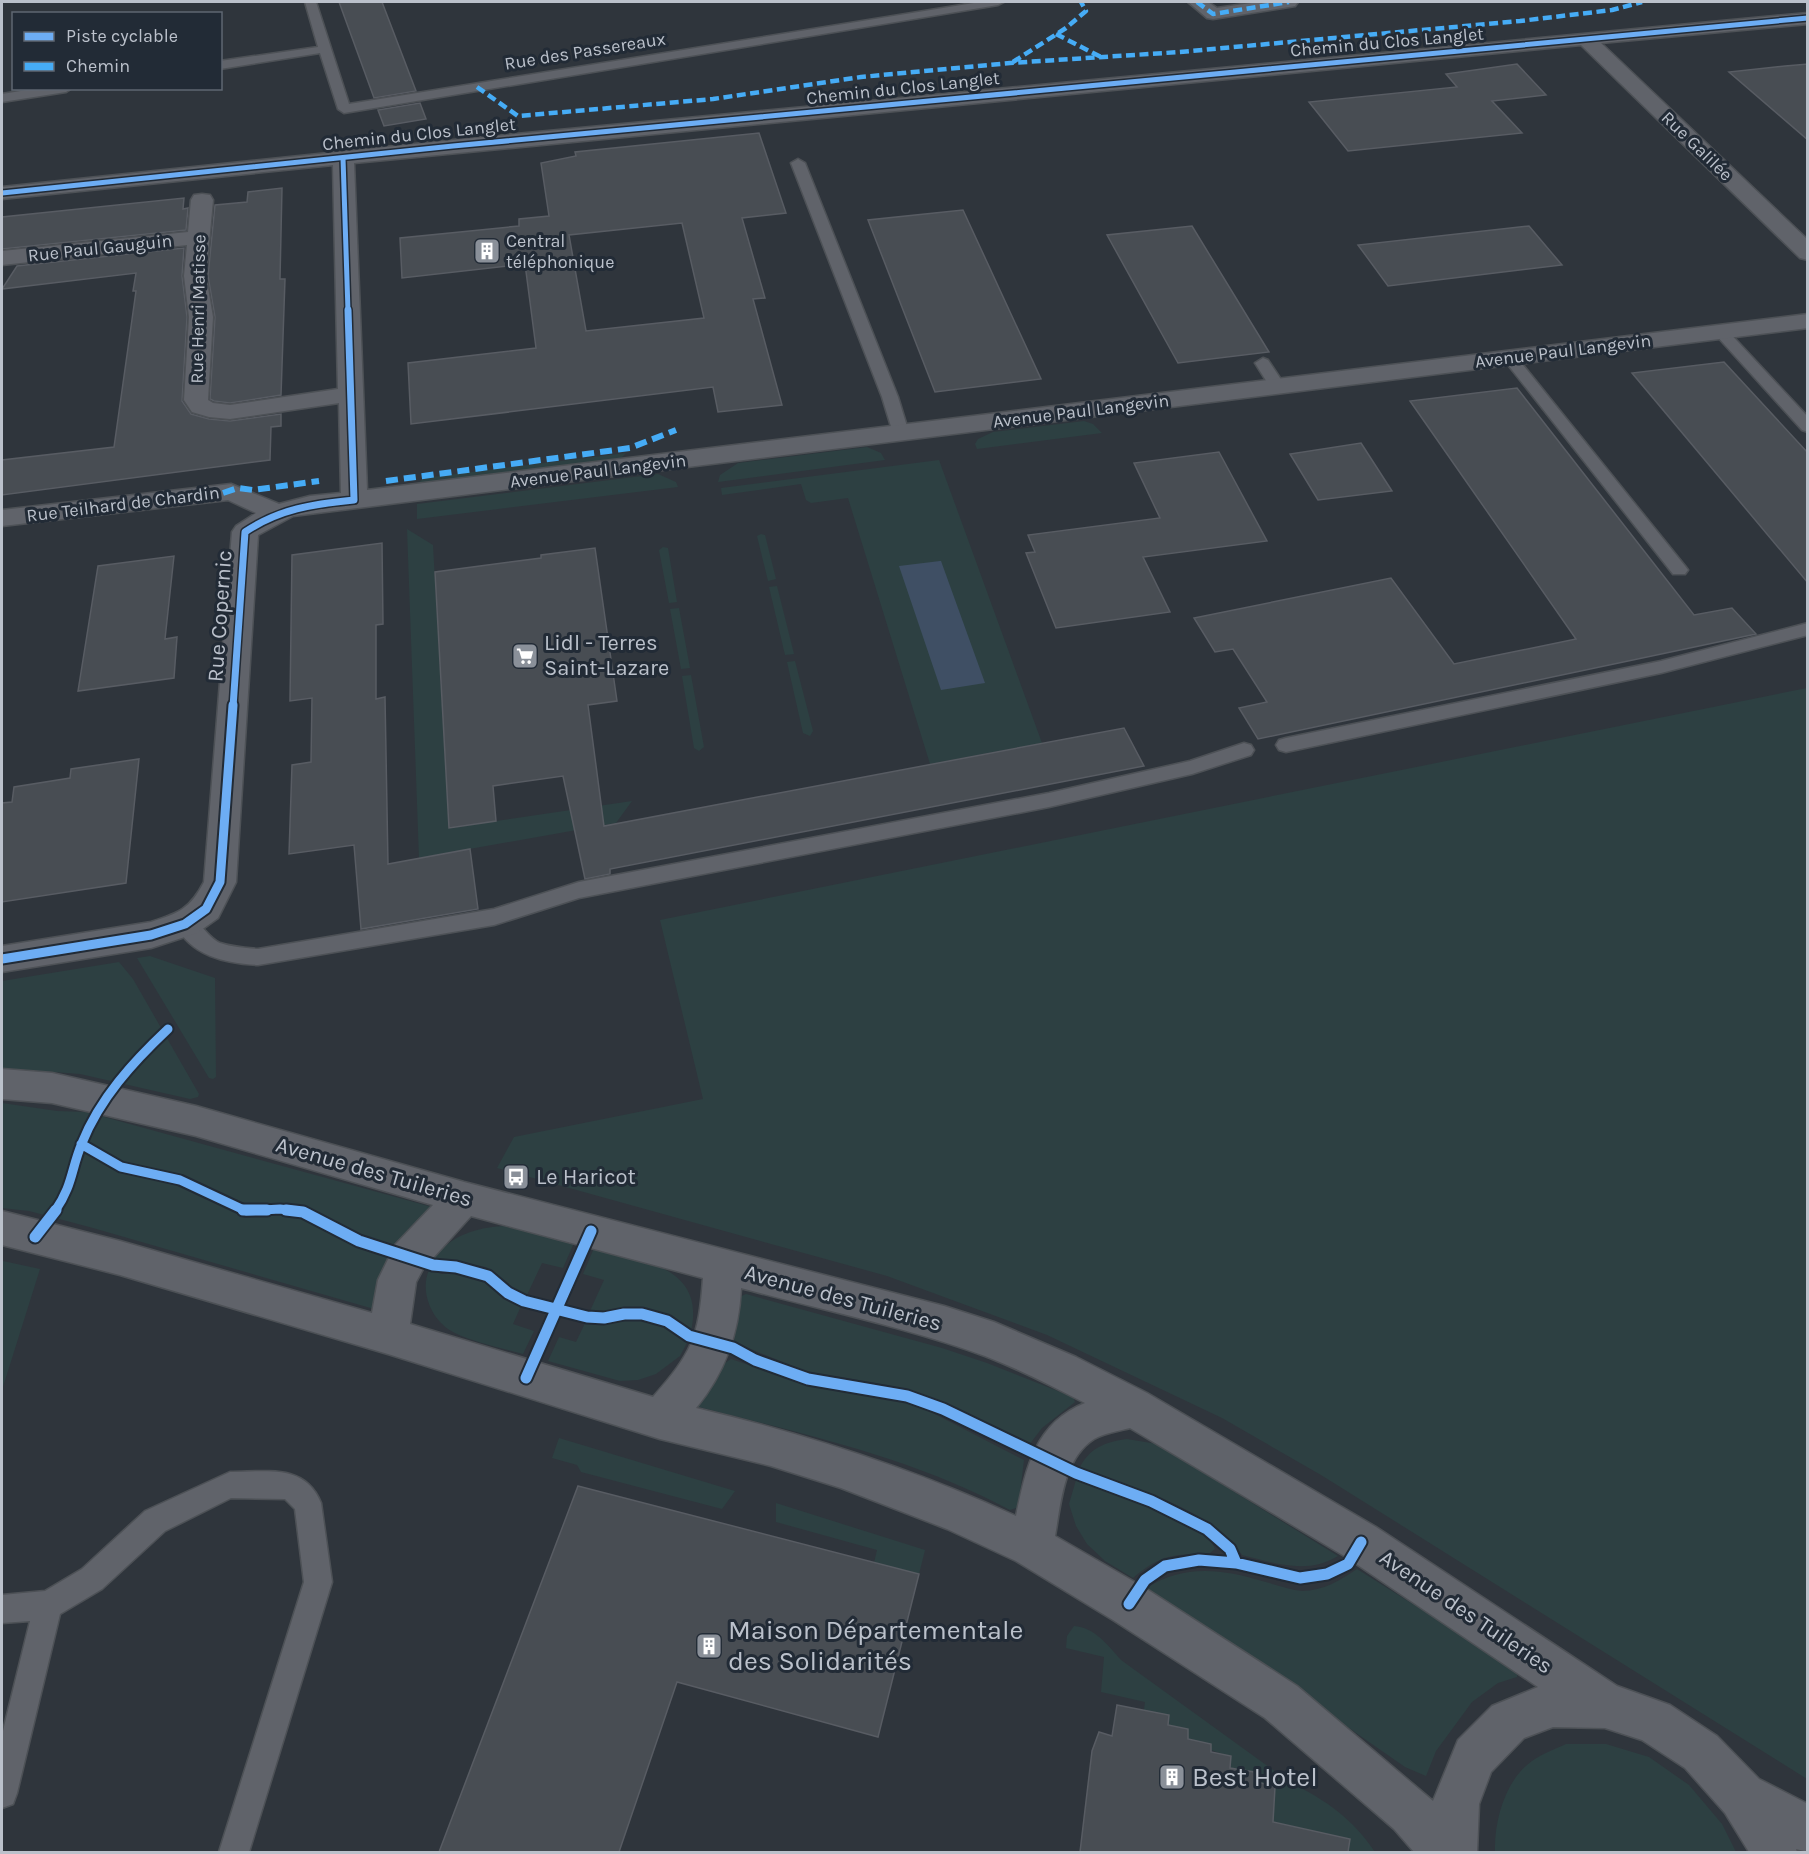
<svg xmlns="http://www.w3.org/2000/svg" width="1809" height="1854" viewBox="0 0 1809 1854" font-family="Karla,sans-serif">
	<rect width="100%" height="100%" fill="#2f353c"/>
	<path fill="#2d4042" d="M1084,421L1093,424L1102,433L977,449L975,444L978,439L993,432Z
		M867,447L881,453L885,460L718,482L720,475L738,463Z
		M626,453L621,458L418,483L424,478Z
		M939,460L1042,743L930,764L848,498L811,503L806,500L801,484L722,495L721,488Z
		M658,474L676,482L678,487L417,519V504Z
		M407,529L433,545L449,828L632,801L616,823L419,858Z
		M761,534L765,535L776,579L768,581L757,536Z
		M663,547L668,548L677,602L669,603L659,550Z
		M777,586L794,654L785,655L769,587Z
		M679,608L690,668L681,669L670,609Z
		M795,661L813,731L810,736L803,733L787,662Z
		M691,675L704,747L699,751L694,748L682,676Z
		M1807,688V1779L1321,1475L1222,1418L1047,1335L887,1276L497,1168L514,1137L703,1099L660,920Z
		M150,956L215,978L216,1077L213,1079L209,1078L137,958Z
		M119,962L133,979L199,1094L198,1097L190,1099L80,1074L2,1068V981Z
		M2,1103L57,1111L86,1112L432,1207L409,1228L397,1245L374,1309L93,1228L29,1211L2,1208Z
		M503,1226L574,1243L563,1268L542,1263L527,1295L507,1286L486,1267L434,1258C452,1235 475,1228 503,1226Z
		M594,1248C640,1260 706,1266 691,1331C683,1329 679,1323 672,1318C664,1313 651,1310 641,1308C623,1306 611,1314 590,1311L604,1280L583,1274Z
		M3,1261L40,1269L2,1390V1261Z
		M429,1270L442,1274L458,1272L482,1279L500,1296L521,1306L513,1324L534,1331L523,1354C501,1348 476,1343 455,1333C433,1323 419,1293 429,1270Z
		M746,1294L942,1348L987,1363L1073,1397L1075,1402L1042,1428L1029,1445L921,1394L887,1385L804,1371L734,1342L737,1298Z
		M627,1319C660,1319 662,1328 688,1341L680,1356L656,1374L638,1380L620,1381L548,1361L559,1337L576,1342L586,1321L602,1323Z
		M731,1359L807,1385L887,1396L921,1407L1024,1460L1019,1502L1016,1508L1010,1510C914,1458 804,1434 699,1407L696,1404L725,1363Z
		M559,1438L735,1491L722,1509L581,1472L577,1465L552,1458Z
		M1127,1439L1157,1444L1338,1556C1307,1575 1275,1563 1242,1555C1210,1507 1131,1488 1079,1469C1089,1448 1105,1442 1127,1439Z
		M1076,1480C1106,1491 1205,1520 1215,1549L1210,1553C1173,1555 1163,1553 1133,1578L1105,1561L1087,1544L1076,1526L1069,1504Z
		M776,1503L925,1550L919,1574L874,1563L877,1550L776,1522Z
		M1357,1569L1518,1670L1517,1677L1498,1683L1472,1702L1436,1751L1426,1776L1405,1767L1147,1588C1182,1564 1223,1569 1262,1581C1274,1584 1290,1590 1302,1591C1323,1591 1341,1580 1357,1569Z
		M1074,1626C1094,1627 1108,1645 1121,1660L1291,1783C1326,1800 1353,1819 1375,1852H1340L1321,1848L1273,1822L1275,1787L1254,1781V1772L1230,1768L1231,1756C1198,1749 1172,1728 1144,1710L1145,1702L1101,1692L1104,1657L1066,1648L1067,1636Z
		M1566,1744H1606L1649,1757L1689,1785L1722,1824L1736,1852H1495C1494,1821 1505,1780 1532,1761C1542,1754 1555,1749 1566,1744Z"/>
	<path fill="#3f4f64" d="M940,561H941L985,683L941,690L899,566Z"/>
	<path fill="#484d53" stroke="#585c63" stroke-width="1.5" fill-rule="evenodd" d="M339,2H382L416,91L374,98Z
		M1517,64L1546,95L1492,101L1522,133L1348,151L1309,102L1457,87L1446,74Z
		M1808,64V140L1729,72L1785,66Z
		M420,103L426,119L384,126L378,110Z
		M759,133L786,213L742,218L765,298L753,299L782,405L718,412L713,387L411,424L408,363L536,348L525,264L402,278L400,238L519,226V219L549,216L541,163L576,156L575,152ZM682,223L704,318L586,331L569,235Z
		M282,188L280,279H285L281,395L230,403L214,401L210,399L215,317L208,276L215,205L247,202L248,192Z
		M184,198L183,209L188,208L186,230L2,249V217Z
		M963,210L1041,379L935,392L868,220Z
		M1192,226L1269,352L1178,363L1107,235Z
		M1529,226L1562,265L1388,286L1358,245Z
		M184,248L182,276L187,317L182,401L191,414L209,419L230,421L281,414V426L271,427L270,460L2,495V460L114,447L136,291H133L136,273L2,289L17,266Z
		M1724,362L1808,453V583L1632,373Z
		M1517,388L1694,615L1732,608L1756,634L1258,739L1239,708L1267,702L1233,649L1215,652L1194,618L1391,578L1454,664L1576,639L1410,401Z
		M1361,443L1392,491L1318,500L1290,454Z
		M1219,452L1267,541L1143,557L1170,612L1056,628L1026,553L1035,552L1028,535L1160,518L1134,463Z
		M382,543L383,624L376,625V699L385,697L388,864L470,849L478,909L361,929L354,845L289,854L292,765L311,762L312,698L290,701L292,555Z
		M595,548L617,701L588,705L604,826L1124,728L1144,766L610,869V874L585,879L563,776L493,786L496,821L449,828L435,572L541,558V555Z
		M174,556L165,639L177,637L174,678L78,691L98,566Z
		M139,759L126,883L2,902V803L12,802L14,787L70,778L71,769Z
		M578,1486L919,1574L878,1737L677,1682L619,1852H439Z
		M1117,1705L1169,1715L1168,1725L1188,1729V1739L1211,1744V1752L1231,1756L1230,1768L1254,1772V1781L1275,1787L1273,1822L1350,1839L1348,1852H1080L1092,1751L1099,1732L1112,1736Z"/>
	<g fill="none" stroke-linecap="round" stroke-linejoin="round">
		<defs>
			<path id="service" d="M305,2H316L349,104L980,2H1004L998,5L344,113L338,109L320,53L220,69V61L318,47Z
				M39,88H72L66,92L2,102V94Z
				M798,159L805,163L898,397L909,433L907,436H895L893,433L882,397L791,163Z
				M1720,327L1725,328L1808,417V432L1802,430L1715,334L1713,331L1715,328Z
				M1510,353L1515,355L1685,566L1688,570L1685,574H1673L1505,361L1502,358L1505,355Z
				M1263,358L1268,360L1286,387L1283,390H1273L1270,387L1255,363Z
				M1808,623V635L1661,673L1286,752L1279,750L1276,745L1279,740L1286,738L1661,661Z
				M1244,743L1251,745L1254,750L1251,755L1192,774L1049,807L579,898L494,925L258,965C225,963 191,956 175,924L178,918C198,912 204,936 220,943C232,947 245,948 258,949L494,909L579,882L1049,793L1190,761Z
				M230,1472C266,1472 305,1463 321,1503L332,1582L249,1852H219L304,1582L295,1509L285,1499L231,1498L165,1531L102,1589L60,1614L17,1793L13,1804L2,1808V1735L30,1621L2,1623V1595L45,1591L82,1569L145,1511Z"/>
			<path id="minor" d="M1188,2H1208L1217,8L1258,2H1298L1295,6L1289,7L1213,19L1207,18Z
				M1808,13V24L1601,43L1808,240V260L1800,258L1581,45L354,163L367,490L1808,314V328L293,516L258,535L236,882L218,918L197,933L151,948L2,972V946L151,922C179,913 190,909 204,882L232,532L236,526L256,513L228,500L2,526V510L231,484L279,504L310,496L341,493L339,403L230,419L209,417L192,412L184,400L189,317L184,276L187,245L2,265V251L188,232L191,200L194,195L202,194L210,195L213,200L206,276L213,317L208,400L213,403L230,405L338,389L333,165L2,199V187L453,140Z
				M2,1069L52,1073L196,1106L464,1182L944,1306L994,1322L1076,1357L1147,1393L1376,1527L1617,1686L1670,1705L1717,1736L1759,1779L1808,1804V1852L1796,1849L1797,1852H1749L1725,1813L1685,1768L1642,1740L1605,1728L1553,1727L1524,1738L1491,1772L1479,1804L1477,1852H1414L1394,1829L1265,1718L1113,1620L1016,1561L947,1529L841,1488L771,1466L660,1439L388,1354L120,1275L2,1245V1211L120,1241L372,1313L378,1280L395,1245L433,1205L196,1136L52,1103L2,1099ZM471,1216L703,1278C699,1337 692,1353 653,1397L410,1324L416,1282L423,1269ZM741,1288C822,1310 906,1327 985,1356C1019,1369 1052,1386 1085,1403C1035,1423 1026,1468 1016,1516C913,1469 806,1434 696,1408C725,1373 739,1333 741,1288ZM1130,1428L1346,1557L1538,1687L1492,1706L1458,1740L1433,1801L1297,1686L1145,1588L1055,1536C1061,1503 1063,1459 1094,1439C1104,1433 1119,1431 1130,1428Z"/>
		</defs>
		<use href="#service" stroke="#4d5156" stroke-width="3"/>
		<use href="#minor" stroke="#4d5156" stroke-width="3"/>
		<use href="#service" fill="#60636a" fill-rule="evenodd"/>
		<use href="#minor" fill="#60636a" fill-rule="evenodd"/>
		<path stroke="#46acf6" stroke-width="4.5" stroke-dasharray="9 4.5" stroke-linecap="butt" d="M1197,2L1213,14L1289,2
			M1056,34L1101,57
			M1013,62L1066,28L1086,11L1081,2
			M477,87L518,116L713,99L861,77L1010,63L1180,52L1520,21L1612,10L1642,2"/>
		<path stroke="#46acf6" stroke-width="6" stroke-dasharray="12 6" stroke-linecap="butt" d="M386,481L630,448L676,430
			M223,493L238,488L253,490L319,481"/>
		<defs>
			<path id="cycleway-far3" d="M343,158L348,311
				M2,193L453,146L1808,18"/>
			<path id="cycleway-far2" d="M233,707L245,532C279,509 313,504 354,500L348,310"/>
			<path id="cycleway-far1" d="M2,959L151,935L185,924L206,909L220,882L233,705
				M81,1144L121,1167L180,1180L246,1211L280,1209L297,1211
				M55,1211C73,1185 71,1169 82,1143C100,1098 133,1062 168,1029"/>
			<path id="cycleway" d="M243,1210H267
				M286,1210L303,1212L359,1241L433,1265L456,1267L488,1276L508,1293L524,1301L587,1317L604,1318L624,1314H642L667,1321L689,1336L733,1348L755,1360L808,1379L907,1396L943,1409L1076,1473L1151,1501L1207,1529L1230,1549L1236,1563
				M35,1237L56,1210
				M526,1378L591,1231
				M1129,1604L1145,1580L1165,1566L1199,1560L1236,1563L1300,1578L1327,1574L1348,1564L1361,1542"/>
		</defs>
		<use href="#cycleway-far3" stroke="#222b36" stroke-width="8"/>
		<use href="#cycleway-far2" stroke="#222b36" stroke-width="10"/>
		<use href="#cycleway-far1" stroke="#222b36" stroke-width="13"/>
		<use href="#cycleway" stroke="#222b36" stroke-width="15"/>
		<use href="#cycleway-far3" stroke="#6dadf4" stroke-width="5"/>
		<use href="#cycleway-far2" stroke="#6dadf4" stroke-width="7"/>
		<use href="#cycleway-far1" stroke="#6dadf4" stroke-width="9"/>
		<use href="#cycleway" stroke="#6dadf4" stroke-width="11"/>
	</g>
	<defs>
		<symbol id="building-square" viewBox="-11 -11 22 22"><rect x="-9" y="-9" width="18" height="18" rx="4" fill="#8a9099" stroke="#222b36"/><path d="M-4-6H4V6H1V3H-1V6H-4ZM-2.5-4.3h1.7v1.8h-1.7ZM.8-4.3h1.7v1.8H.8ZM-2.5-1h1.7V.8h-1.7ZM.8-1h1.7V.8H.8Z" fill="#fff"/></symbol>
		<symbol id="supermarket-square" viewBox="-11 -11 22 22"><rect x="-9" y="-9" width="18" height="18" rx="4" fill="#8a9099" stroke="#222b36"/><path d="M-6-5.5h2.5l.6 2H6L4.5 2H-2.5L-4.4-4H-6ZM-1.5 3.2a1.3 1.3 0 1 0 .1 0ZM3 3.2a1.3 1.3 0 1 0 .1 0Z" fill="#fff"/></symbol>
		<symbol id="bus-square" viewBox="-11 -11 22 22"><rect x="-9" y="-9" width="18" height="18" rx="4" fill="#8a9099" stroke="#222b36"/><path d="M-5-6H5V4H4V6H2V4H-2V6H-4V4H-5ZM-3.5-4V0h7V-4ZM-3.5 1.2v1.5H-2V1.2ZM2 1.2v1.5H3.5V1.2Z" fill="#fff"/></symbol>
	</defs>
	<g fill-rule="evenodd">
		<use href="#building-square" x="472" y="236" width="30" height="30"/>
		<use href="#supermarket-square" x="510" y="641" width="30" height="30"/>
		<use href="#bus-square" x="501" y="1162" width="30" height="30"/>
		<use href="#building-square" x="694" y="1631" width="30" height="30"/>
		<use href="#building-square" x="1157" y="1762" width="30" height="30"/>
	</g>
	<g text-anchor="middle" dominant-baseline="central" stroke-width="6" stroke-linejoin="round" paint-order="stroke">
		<g font-size="18" fill="#bbc1cb" stroke="#222b36">
			<text transform="translate(1387 42) rotate(-5)">Chemin du Clos Langlet</text>
			<text transform="translate(585 51) rotate(-9)">Rue des Passereaux</text>
			<text transform="translate(903 88) rotate(-6)">Chemin du Clos Langlet</text>
			<text transform="translate(419 134) rotate(-6)">Chemin du Clos Langlet</text>
			<text transform="translate(1697 146) rotate(44)">Rue Galilée</text>
			<text transform="translate(100 248) rotate(-6)">Rue Paul Gauguin</text>
			<text transform="translate(198 309) rotate(-89)">Rue Henri Matisse</text>
			<text transform="translate(1563 351) rotate(-7)">Avenue Paul Langevin</text>
			<text transform="translate(1081 411) rotate(-7)">Avenue Paul Langevin</text>
			<text transform="translate(598 471) rotate(-7)">Avenue Paul Langevin</text>
			<text transform="translate(123 504) rotate(-7)">Rue Teilhard de Chardin</text>
		</g>
		<g font-size="18" fill="#bbc1cb" stroke="#222b36" text-anchor="start">
			<text x="506" y="241">Central<tspan x="506" dy="21">téléphonique</tspan></text>
		</g>
		<g font-size="22" fill="#bbc1cb" stroke="#222b36">
			<text transform="translate(220 616) rotate(-86)">Rue Copernic</text>
			<text transform="translate(374 1172) rotate(16)">Avenue des Tuileries</text>
			<text transform="translate(843 1298) rotate(15)">Avenue des Tuileries</text>
			<text transform="translate(1466 1612) rotate(34)">Avenue des Tuileries</text>
		</g>
		<g font-size="22" fill="#bbc1cb" stroke="#222b36" text-anchor="start">
			<text x="544" y="643">Lidl - Terres<tspan x="544" dy="25">Saint-Lazare</tspan></text>
			<text x="536" y="1177">Le Haricot</text>
		</g>
		<g font-size="27" fill="#bbc1cb" stroke="#222b36" text-anchor="start">
			<text x="728" y="1630">Maison Départementale<tspan x="728" dy="31">des Solidarités</tspan></text>
			<text x="1192" y="1777">Best Hotel</text>
		</g>
	</g>
	<rect width="1809" height="1854" fill="none" stroke="#bbc1cb" stroke-width="6"/>
	<rect x="12" y="12" width="210" height="78" fill="#222b36" stroke="#5f6772" stroke-width="1.5"/>
	<rect x="24" y="32" width="30" height="9" fill="#6dadf4" stroke="#5f6772" stroke-width="1.5"/>
	<text x="66" y="42" font-size="18" fill="#bbc1cb">Piste cyclable</text>
	<rect x="24" y="62" width="30" height="9" fill="#46acf6" stroke="#5f6772" stroke-width="1.5"/>
	<text x="66" y="72" font-size="18" fill="#bbc1cb">Chemin</text>
</svg>
